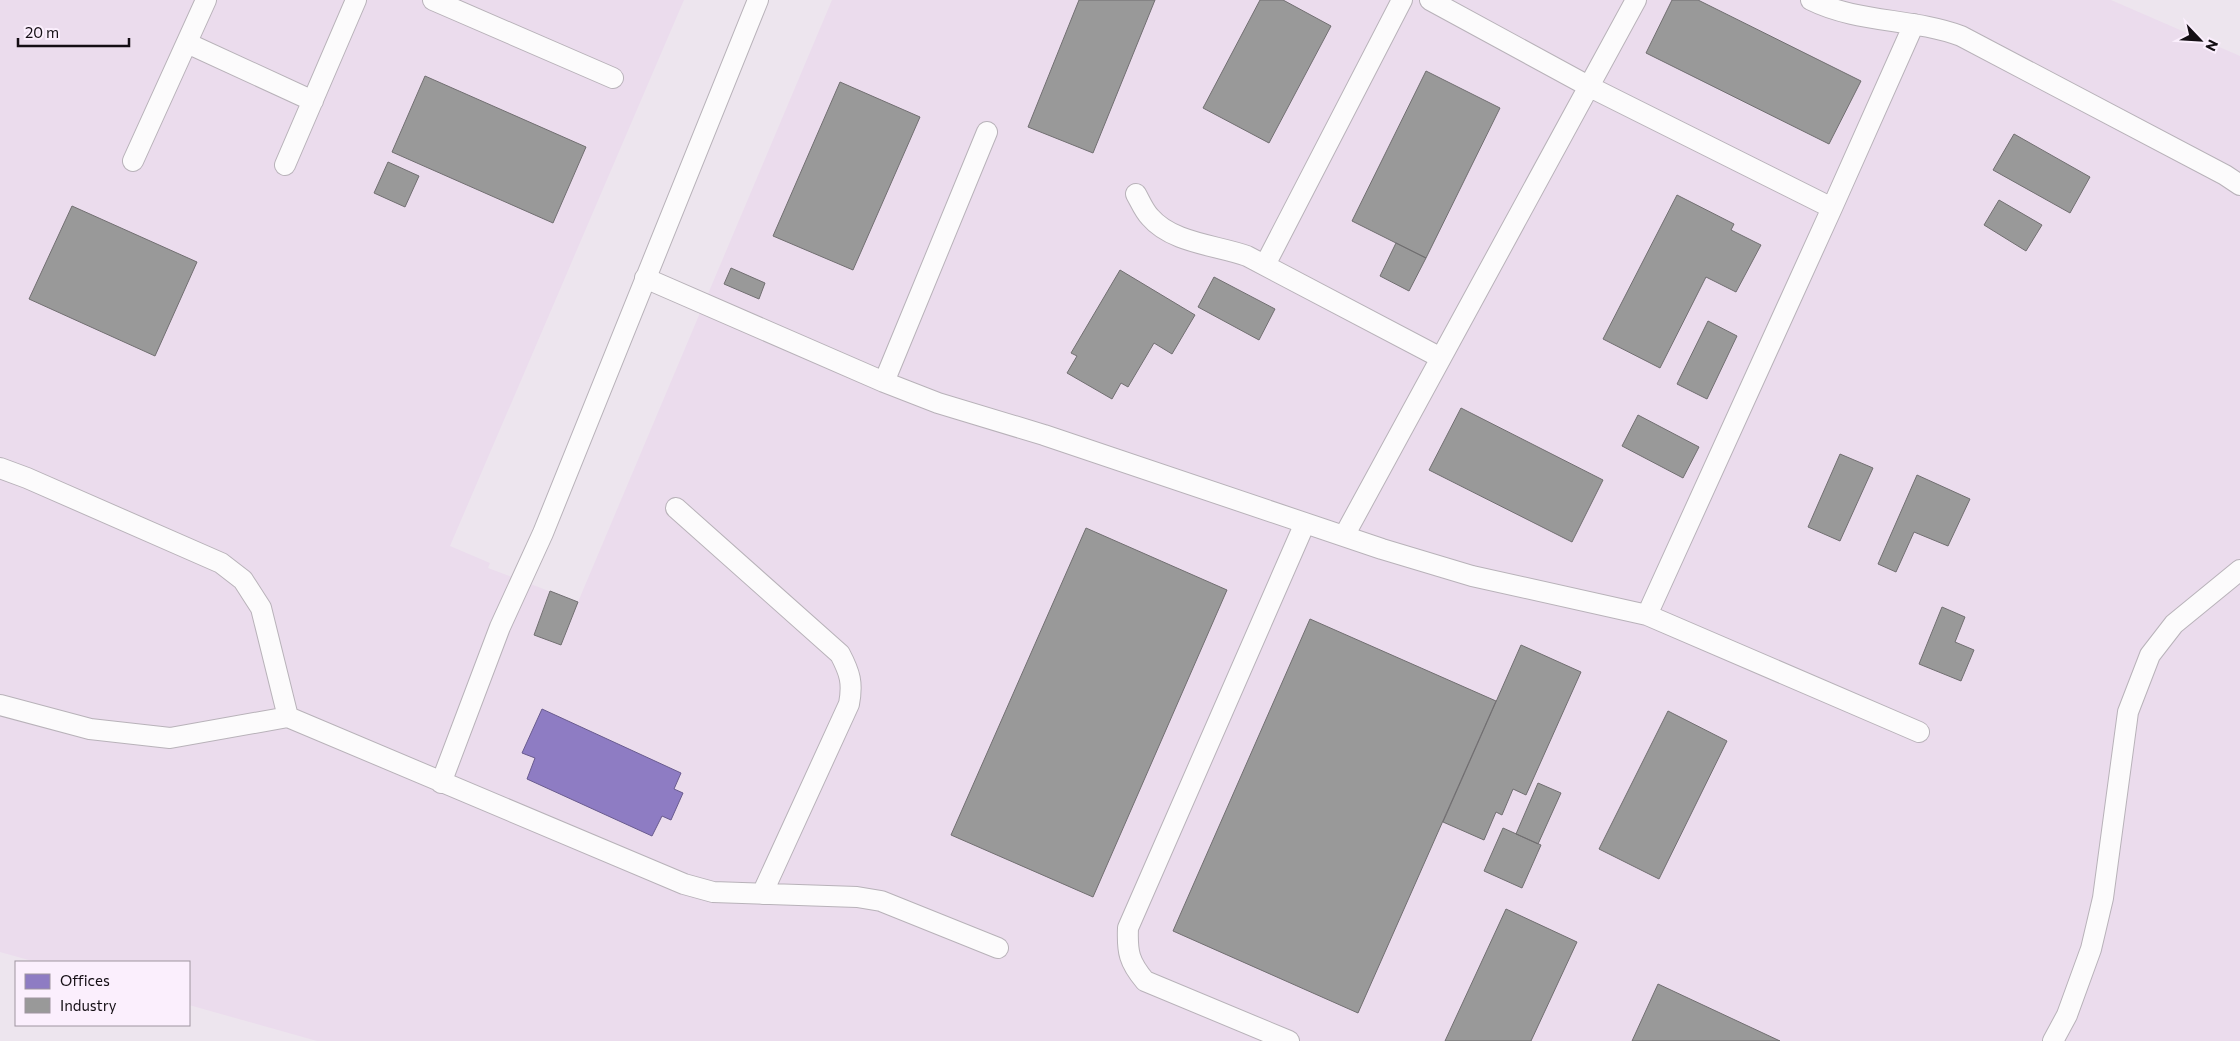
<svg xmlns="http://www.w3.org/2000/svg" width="2240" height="1041" viewBox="0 0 2240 1041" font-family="Commissioner,sans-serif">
	<rect width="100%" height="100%" fill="#ede5ee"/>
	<path fill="#ebdced" d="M0,0H684L450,546L490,563L488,568L578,602L832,0H2111L2240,56V1041H317L189,1005V962H36L0,952Z"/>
	<path fill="#8e7cc3" stroke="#695b8e" d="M542,709L681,773L674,789L683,793L671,820L662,816L652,836L527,779L535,758L522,753Z"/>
	<path fill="#999" stroke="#716f71" d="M1079,0H1155L1093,153L1028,127Z
		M1260,0H1283L1331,26L1269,143L1203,108Z
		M1672,0H1698L1861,81L1829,144L1646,53Z
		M1426,71L1500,108L1426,258L1352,221Z
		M425,76L586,147L553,223L392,152Z
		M840,82L920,117L853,270L773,236Z
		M2014,134L2090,177L2070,213L1993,170Z
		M388,162L419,176L405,207L374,193Z
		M1677,195L1734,224L1731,230L1761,245L1736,292L1706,277L1660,368L1603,339Z
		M1999,200L2042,225L2026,251L1984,225Z
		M72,206L197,262L155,356L29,299Z
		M1396,243L1426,258L1409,291L1380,276Z
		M731,268L765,283L759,299L724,284Z
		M1120,270L1195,315L1172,354L1154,343L1128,387L1121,383L1112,399L1067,373L1077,356L1071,353Z
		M1214,277L1275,309L1259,340L1198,307Z
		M1708,321L1737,336L1707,399L1677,384Z
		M1461,408L1603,480L1572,542L1429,470Z
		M1638,415L1699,447L1683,478L1622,446Z
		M1840,454L1873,468L1840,541L1808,527Z
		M1917,475L1970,499L1948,546L1914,532L1896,572L1878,564Z
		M1086,528L1227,590L1093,897L951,835Z
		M550,591L578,602L561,645L534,635Z
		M1942,607L1965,617L1955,642L1974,650L1961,681L1919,664Z
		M1310,619L1496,701L1358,1013L1173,931Z
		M1521,645L1581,672L1526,795L1513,789L1502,815L1496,812L1484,840L1443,822Z
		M1668,711L1727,741L1659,879L1599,849Z
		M1538,783L1561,793L1538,844L1516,834Z
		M1503,828L1541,845L1522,888L1484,871Z
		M1506,909L1577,942L1531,1041H1445Z
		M1658,984L1780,1041H1632Z"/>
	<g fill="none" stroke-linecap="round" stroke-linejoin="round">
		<defs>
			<path id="lane" d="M433,0L613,78
				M1430,0L1590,87L1832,208
				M1811,0C1857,23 1913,18 1961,36L2225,175L2240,185
				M187,43L313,101
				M133,161L206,0
				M285,165L356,0
				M1136,194C1140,201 1144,211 1150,217C1172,243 1216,245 1247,256L1441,358
				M1265,265L1402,0
				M645,278L884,382L938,403L1044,435L1382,549L1472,576L1647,615L1919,732
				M884,382L987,132
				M0,468L27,478L221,563L243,580L261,608L288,717
				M676,508L840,654C850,673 853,683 849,704L762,894
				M1344,536L1636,0
				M1647,615L1832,208L1914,24
				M0,705L90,729L170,738L288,717L684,884L713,892L857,897L881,901L998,948
				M441,783L500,627L543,533L758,0
				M1289,1041L1145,981C1129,962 1127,952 1128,928L1305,523
				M2053,1041L2067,1015L2091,949L2103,898L2128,712L2150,655L2174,624L2240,570"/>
		</defs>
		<use href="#lane" stroke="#b8b2b9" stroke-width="22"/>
		<use href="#lane" stroke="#fcfbfc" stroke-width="20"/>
	</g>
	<rect x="15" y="961" width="175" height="65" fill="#fbeffd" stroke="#9f95a0"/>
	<rect x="25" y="974" width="25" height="15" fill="#8e7cc3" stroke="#9f95a0"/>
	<text x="60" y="986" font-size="15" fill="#140e14">Offices</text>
	<rect x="25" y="998" width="25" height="15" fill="#999999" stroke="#9f95a0"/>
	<text x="60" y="1011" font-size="15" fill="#140e14">Industry</text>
	<g transform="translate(2200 40) rotate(115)" stroke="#fbeffd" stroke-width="4" paint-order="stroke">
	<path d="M0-4L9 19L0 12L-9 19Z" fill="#140e14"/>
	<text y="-8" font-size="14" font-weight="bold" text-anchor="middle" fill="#140e14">N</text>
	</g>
	<path d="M18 38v8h111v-8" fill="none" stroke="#140e14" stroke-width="2.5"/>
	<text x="25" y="38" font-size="15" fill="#140e14" stroke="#fbeffd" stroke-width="4" paint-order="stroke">20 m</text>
</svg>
